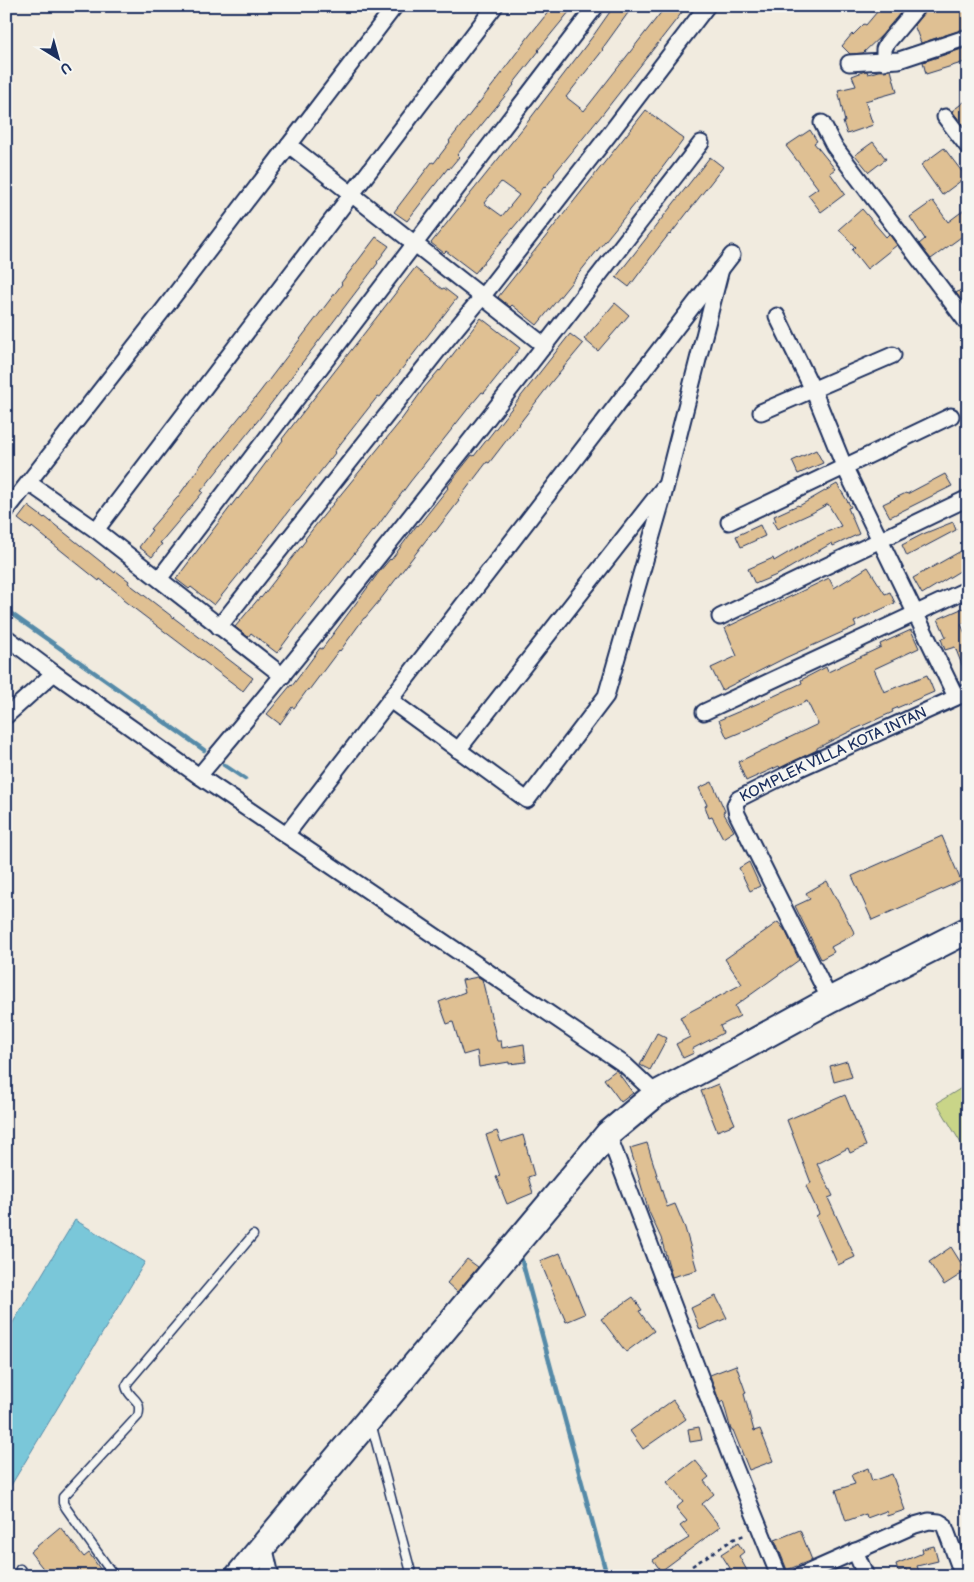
<svg xmlns="http://www.w3.org/2000/svg" width="974" height="1582" viewBox="0 0 974 1582" font-family="'Balsamiq Sans',sans-serif">
	<rect width="100%" height="100%" fill="#f1ebdf"/>
	<filter id="ink" filterUnits="userSpaceOnUse"><feTurbulence type="fractalNoise" baseFrequency=".02" numOctaves="2"/><feDisplacementMap in="SourceGraphic" scale="10" xChannelSelector="R" yChannelSelector="G"/><feConvolveMatrix kernelMatrix="1 2 1 2 8 2 1 2 1" color-interpolation-filters="sRGB"/></filter>
	<g filter="url(#ink)">
		<path fill="#c9d588" stroke="#728273" d="M968,1084V1155L937,1103Z"/>
		<path fill="#7ac7d9" stroke="#548aa8" d="M75,1220L145,1262L10,1487L6,1485V1334Z"/>
		<g fill="none" stroke-linecap="round" stroke-linejoin="round">
			<path stroke="#548aa8" stroke-width="4.5" d="M6,610L204,750
				M224,765L245,779
				M521,1257L607,1576"/>
		</g>
		<path fill="#dfc093" stroke="#1b2f5e" fill-rule="evenodd" d="M553,6H574L538,50L539,51L513,84L514,85L457,155L459,157L449,169L448,168L407,221L394,212L432,162L434,163L450,142L449,141L503,72H502L529,36Z
			M614,6H633L602,49L603,50L566,97L584,111L666,6H687L601,116L554,174L555,175L545,188L544,187L518,222L475,273L446,251L444,253L431,243L523,128L593,36ZM501,182L519,195L502,216L484,203Z
			M882,6H906L883,34L863,53L850,54L842,46L852,34L853,35L864,24L866,25Z
			M939,6H968V28L921,43L914,25L926,10Z
			M968,47V61L926,74L923,62Z
			M891,70L897,92L865,101L873,125L847,134L843,122H845L838,90L856,86L852,76L865,71H867L868,74L878,71Z
			M968,99V123L964,126L952,111Z
			M646,110L684,139L635,204L537,325L512,305L510,307L498,297Z
			M810,130L817,141L814,143L835,169L830,173L845,194L821,212L808,195L818,188L786,146Z
			M873,142L886,159L869,172L855,155Z
			M944,148L966,177L942,195L921,165Z
			M710,157L723,167L670,235L669,234L655,252L629,287L616,277Z
			M933,201L948,222L968,207V232L931,259L919,244L925,239L910,217Z
			M862,209L886,237L889,234L897,245L867,269L852,250L855,247L839,229Z
			M376,237L389,246L377,262L378,263L260,418L201,491L203,492L160,543L162,544L152,557L139,547L152,530L150,529L177,498L203,462L259,393L342,284L341,283Z
			M415,268L442,289L444,288L457,298L380,397L378,396L334,452L335,453L298,500H297L256,553L214,605L191,587L189,589L176,579L237,498L238,499L256,476L283,440L282,439Z
			M968,285V308L956,293Z
			M615,303L629,315L598,351L584,339Z
			M481,318L520,348L484,393L482,392L467,410L410,482L374,531L373,530L300,622L277,653L251,633L248,637L235,627L260,597L261,598L306,540L305,539L315,526L399,423L424,388L439,370L440,371Z
			M570,334L583,344L553,380L489,463L487,462L458,500L459,501L435,532L433,531L380,600L365,618H364L340,651L339,650L309,690L308,689L294,708L292,707L280,724L267,714L291,685L292,686L320,648L322,649L379,572L390,559L391,560L417,525L418,526L448,488L447,487L457,474L472,455L474,456Z
			M816,450L823,463L798,474L792,461Z
			M945,474L952,486L890,517L883,504L906,493L907,494Z
			M837,484L851,507L848,508L859,534L833,546L832,543L779,574L755,584L748,569L773,558L774,561L815,537L841,526L828,504L812,513L777,529L773,522L776,521L774,516L798,505L799,506Z
			M28,506L44,518L45,517L115,573L116,571L129,581L128,583L253,678L243,691L123,600L124,598L100,579L99,581L32,527L31,529L18,519Z
			M953,522L956,530L907,556L902,545L923,534Z
			M760,525L765,536L741,547L736,536Z
			M968,547V566L922,594L913,578Z
			M868,567L885,594L890,592L895,603L854,622L856,626L785,658L722,690L711,668L737,656L725,628L829,578L834,588Z
			M968,606V621L961,624L968,641L967,678L955,647L945,650L941,639L946,637L938,619Z
			M911,630L919,648L874,669L884,692L927,675L934,692L892,710L893,712L851,731L817,748V750L780,768L779,766L746,781L738,762L818,724L807,701L753,727L727,738L719,720L759,703L802,683L801,680L826,667L828,672L881,647L880,644Z
			M712,782L725,811L723,812L734,831L723,838L712,817L709,818L705,806L707,805L699,788Z
			M942,836L961,881L872,920L852,876Z
			M749,862L760,886L750,891L739,868Z
			M827,881L855,934L831,947L834,952L821,959L795,906L810,899L806,893Z
			M778,922L786,932L799,960L735,1006L740,1016L720,1026L723,1033L692,1049L694,1053L683,1058L676,1044L690,1037L680,1017L742,984L725,959Z
			M478,977L482,979L497,1041H501L502,1048L524,1044L526,1062L509,1064V1062L479,1067L477,1051L463,1055L453,1022L447,1024L439,1002L465,992L462,980Z
			M657,1033L667,1038L650,1070L640,1065Z
			M847,1061L852,1077L834,1082L830,1066Z
			M616,1070L633,1093L621,1102L604,1079Z
			M718,1084L735,1124L717,1131L701,1091Z
			M845,1095L866,1146L850,1153L848,1148L817,1164L833,1196L828,1198L855,1257L838,1265L816,1216L819,1214L806,1186L811,1183L787,1120Z
			M497,1131L501,1142L523,1135L534,1175L528,1177L533,1193L507,1204L496,1177L500,1176L486,1135Z
			M647,1143L667,1207L675,1204L685,1228L697,1270L672,1277L661,1238L649,1212L630,1148Z
			M951,1247L966,1271L944,1285L929,1262Z
			M560,1253L585,1314L566,1322L540,1261Z
			M467,1259L478,1267L457,1292L447,1283Z
			M716,1296L727,1318L700,1330L691,1308Z
			M633,1297L642,1310L639,1311L654,1331L626,1352L601,1319Z
			M736,1365L746,1393L744,1394L754,1431L760,1429L773,1461L749,1470L733,1430H731L723,1401L720,1403L710,1375Z
			M673,1400L686,1419L643,1449L630,1431Z
			M699,1427L702,1440L690,1442L688,1429Z
			M695,1460L709,1477L704,1481L714,1494L702,1504L720,1527L661,1571L653,1560L689,1538L680,1526L687,1521L676,1508L683,1502L667,1482Z
			M868,1468L872,1481L892,1474L905,1510L887,1516L886,1511L867,1518L866,1514L846,1521L836,1490L855,1484L851,1475Z
			M60,1527L84,1557L89,1553L105,1576H49L30,1552Z
			M800,1530L812,1560L787,1570L775,1540Z
			M738,1543L744,1552L739,1556L750,1576H715L730,1568L721,1554Z
			M934,1546L938,1561L917,1566L921,1576H908L906,1569L898,1571L896,1564L923,1553L922,1549Z"/>
		<g fill="none" stroke-linecap="round" stroke-linejoin="round">
			<defs>
				<path id="lane" d="M371,1423L412,1576
					M20,1569L25,1576
					M114,1576L66,1508L63,1503V1497L138,1416C143,1398 129,1400 126,1386L129,1381L253,1235"/>
				<g id="street">
					<path d="M884,62V49L887,43L918,6"/>
					<path d="M849,63L899,60L968,37"/>
					<path d="M945,117L968,147"/>
					<path d="M822,123L834,146L968,324"/>
					<path d="M289,145L545,346"/>
					<path d="M777,316L814,392L844,466L956,697"/>
					<path d="M761,412L893,355"/>
					<path d="M29,483L96,530L283,676"/>
					<path d="M6,511L167,305L395,6"/>
					<path d="M729,522L951,416"/>
					<path d="M96,530L495,6"/>
					<path d="M159,579L596,6"/>
					<path d="M720,617L968,498"/>
					<path d="M219,627L439,349L482,297L611,132L707,6"/>
					<path d="M6,637L54,673L199,776L625,1065L656,1094"/>
					<path d="M390,700L527,800L606,696L662,501L721,269"/>
					<path d="M704,712L968,589"/>
					<path d="M6,716L54,673"/>
					<path d="M458,750L663,488"/>
					<path d="M199,776C372,570 536,357 701,143"/>
					<path d="M286,835L732,255"/>
					<path id="s1" d="M830,1000L737,814L735,805L738,799L798,769L968,692"/>
					<path d="M608,1134L730,1455L779,1576"/>
					<path d="M264,1545L271,1576"/>
					<path d="M855,1551L866,1576"/>
					<path d="M800,1576L915,1525L929,1521L939,1522L944,1525L963,1576"/>
				</g>
				<path id="primary" d="M238,1576L608,1134L656,1094L737,1051L830,1000L968,930"/>
			</defs>
			<use href="#lane" stroke="#1b2f5e" stroke-width="11"/>
			<use href="#street" stroke="#1b2f5e" stroke-width="19"/>
			<use href="#primary" stroke="#1b2f5e" stroke-width="29"/>
			<path stroke="#1b2f5e" stroke-width="2.5" stroke-dasharray="4 4" stroke-linecap="butt" d="M692,1566L734,1539L747,1534"/>
			<use href="#lane" stroke="#f6f6f2" stroke-width="8"/>
			<use href="#street" stroke="#f6f6f2" stroke-width="15"/>
			<use href="#primary" stroke="#f6f6f2" stroke-width="25"/>
		</g>
	</g>
	<g text-anchor="middle" dominant-baseline="central" stroke-width="4" stroke-linejoin="round" paint-order="stroke">
		<g font-size="15" fill="#1b2f5e" stroke="#f6f6f2">
			<text stroke="none"><textPath href="#s1" startOffset="329">KOMPLEK VILLA KOTA INTAN</textPath></text>
		</g>
	</g>
	<rect width="974" height="1582" fill="none" stroke="#f6f6f2" stroke-width="25"/>
	<rect x="12" y="12" width="949" height="1557" fill="none" stroke="#1b2f5e" stroke-width="2" filter="url(#ink)"/>
	<g transform="translate(58 58) rotate(143)" stroke="#f6f6f2" stroke-width="4" paint-order="stroke">
	<path d="M0-4L9 19L0 12L-9 19Z" fill="#1b2f5e"/>
	<text y="-8" font-size="14" font-weight="bold" text-anchor="middle" fill="#1b2f5e">U</text>
	</g>
</svg>
